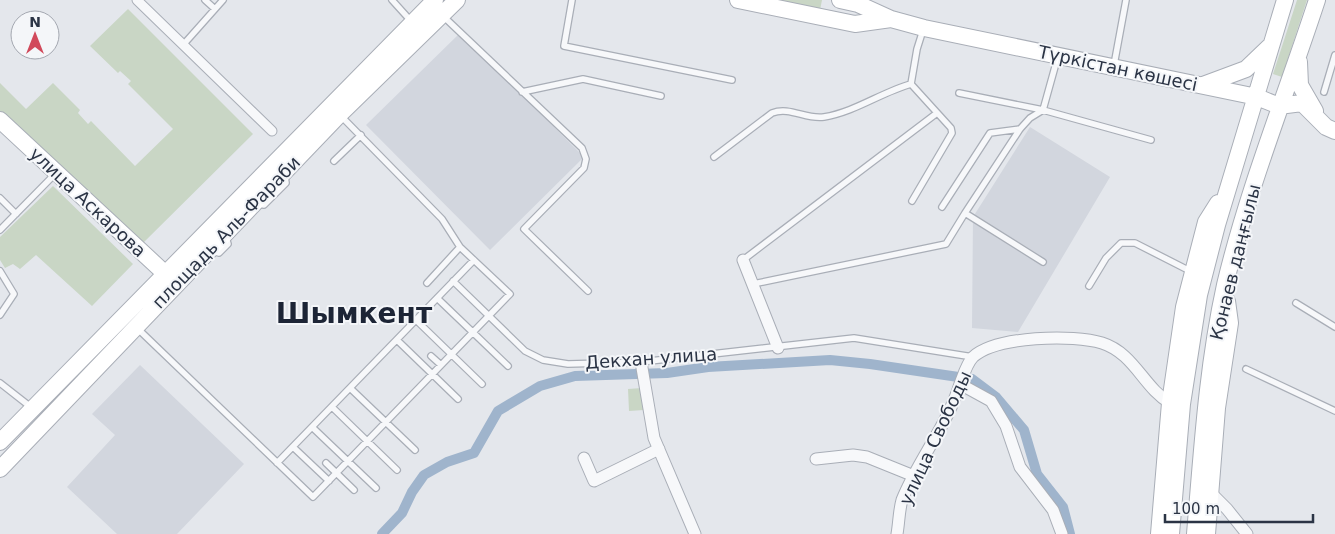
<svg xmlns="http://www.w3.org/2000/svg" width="1335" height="534" viewBox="0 0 1335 534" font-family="'DejaVu Sans',sans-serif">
	<rect width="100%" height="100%" fill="#e4e7ec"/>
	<path fill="#d2d6de" d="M460,33L584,157L490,250L366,125Z
		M1030,127L1110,177L1018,332L972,328L973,217Z
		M140,365L244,464L177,534H117L67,487L115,435L92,414Z"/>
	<path fill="#c9d6c5" d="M746,0H822L819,15Z
		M1297,0H1307L1282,77L1273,74Z
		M128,9L253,134L140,246L0,111V83L26,109L53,83L80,110L78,113L88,124L91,121L135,166L173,129L128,84L131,81L120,71L118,73L90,46Z
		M53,186L133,264L92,306L36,255L20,269L13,264L5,268L0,260V237Z
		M642,388L644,410L629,411L628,389Z"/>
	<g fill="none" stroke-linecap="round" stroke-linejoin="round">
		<path stroke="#9fb4cc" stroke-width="10" d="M382,534L402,513L412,492L424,475L447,462L474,453L498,411L540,386L575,376L667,373L708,367L830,360L870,364L972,379L996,397L1024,430L1037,474L1063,507L1070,534"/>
		<defs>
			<path id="service" d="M205,0L215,9
				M392,0L411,21
				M572,0L564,46L732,80
				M443,16L582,148L586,159L584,168L524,229L588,291
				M183,45L223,0
				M1058,56L1043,110L1151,140
				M1114,65L1126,0
				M522,92L583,79L661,96
				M1324,92L1335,55
				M959,93L1043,110L1030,118L1020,129L965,213L1043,262
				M714,157L772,113C790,106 806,120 824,117C855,112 882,92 911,84
				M334,161L361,135
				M0,198L16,214
				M912,201L952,133L951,128L911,84L917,49L923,30
				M259,204L264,205L286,183L285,177
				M942,207L990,133L1020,129
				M0,230L55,174
				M212,251L219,253L228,244L226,237
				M743,260L937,113
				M0,271L14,294L0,315
				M453,281L525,351L543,360L568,364L641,362L854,338L973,357
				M427,283L460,247
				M753,284L946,244L965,213
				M1089,286L1106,258L1121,243H1135L1192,272
				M437,298L508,366
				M1296,303L1335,327
				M416,320L482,384
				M138,329L313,497L510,294L460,247L442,219L340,115
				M397,340L458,399
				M431,356L441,365
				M1246,369L1335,411
				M0,383L32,408
				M350,388L415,450
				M332,407L397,470
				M312,427L376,488
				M293,447L329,481
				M277,463L474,260
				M326,463L354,490"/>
			<path id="pedestrian" d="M137,0L272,131"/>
			<path id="minor" d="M743,260L778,348
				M641,362L654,438L695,534
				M960,384L991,401L1006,426L1020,467L1053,510L1062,534
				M584,458L594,481L659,449
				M816,459L853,455L867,457L914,476L912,481
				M1211,493L1227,509L1247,534
				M897,534C899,523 899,510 902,500C918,460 947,426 960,384C963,376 967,363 973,357C996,336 1074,334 1102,343C1134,353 1144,388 1170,403"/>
			<path id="secondary" d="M738,0L855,24L891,19
				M840,0L858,4L891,19L924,28L1257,97L1279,106L1302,103L1326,127L1335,131
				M1299,62L1300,85L1315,111
				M1203,85L1246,69L1269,47
				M0,120L172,280
				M0,442L435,0
				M0,469L339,115L457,0
				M1159,534L1170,403L1184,307L1206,222L1218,203
				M1171,534L1182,404L1199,295L1217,225L1285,0
				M1195,534C1202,451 1207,367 1225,285C1248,188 1286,95 1317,0
				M1207,534L1217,408L1230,323L1227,301"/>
		</defs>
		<use href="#service" stroke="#a9aeb7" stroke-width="8"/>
		<use href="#pedestrian" stroke="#a9aeb7" stroke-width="11"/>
		<use href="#minor" stroke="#a9aeb7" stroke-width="13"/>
		<use href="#secondary" stroke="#a9aeb7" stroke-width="18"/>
		<use href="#service" stroke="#f7f8fa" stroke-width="5.5"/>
		<use href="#pedestrian" stroke="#f7f8fa" stroke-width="9"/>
		<use href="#minor" stroke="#f7f8fa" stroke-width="11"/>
		<use href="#secondary" stroke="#fff" stroke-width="16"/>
	</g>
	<g text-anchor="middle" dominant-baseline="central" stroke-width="4" stroke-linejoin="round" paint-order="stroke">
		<g font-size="18" fill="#2b3445" stroke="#f4f6f9">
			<text transform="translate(1118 68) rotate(12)">Түркістан көшесі</text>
			<text transform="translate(88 202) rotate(43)">улица Аскарова</text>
			<text transform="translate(226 232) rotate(-46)">площадь Аль-Фараби</text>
			<text transform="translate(1235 262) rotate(-76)">Қонаев даңғылы</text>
			<text transform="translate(651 358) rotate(-4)">Декхан улица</text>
			<text transform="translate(935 438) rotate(-65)">улица Свободы</text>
		</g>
		<g font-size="28" font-weight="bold" fill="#1d2536" stroke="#f4f6f9">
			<text x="354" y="313">Шымкент</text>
		</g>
	</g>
	<g transform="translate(35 35)"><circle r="24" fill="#f4f6f9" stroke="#a4a8b1"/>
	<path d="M0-4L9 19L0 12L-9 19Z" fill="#d1495b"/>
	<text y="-8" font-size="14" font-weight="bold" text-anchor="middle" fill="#2b3445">N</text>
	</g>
	<path d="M1165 514v8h148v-8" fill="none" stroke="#2b3445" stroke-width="2.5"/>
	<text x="1172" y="514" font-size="15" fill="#2b3445" stroke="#f4f6f9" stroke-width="4" paint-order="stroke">100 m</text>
</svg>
